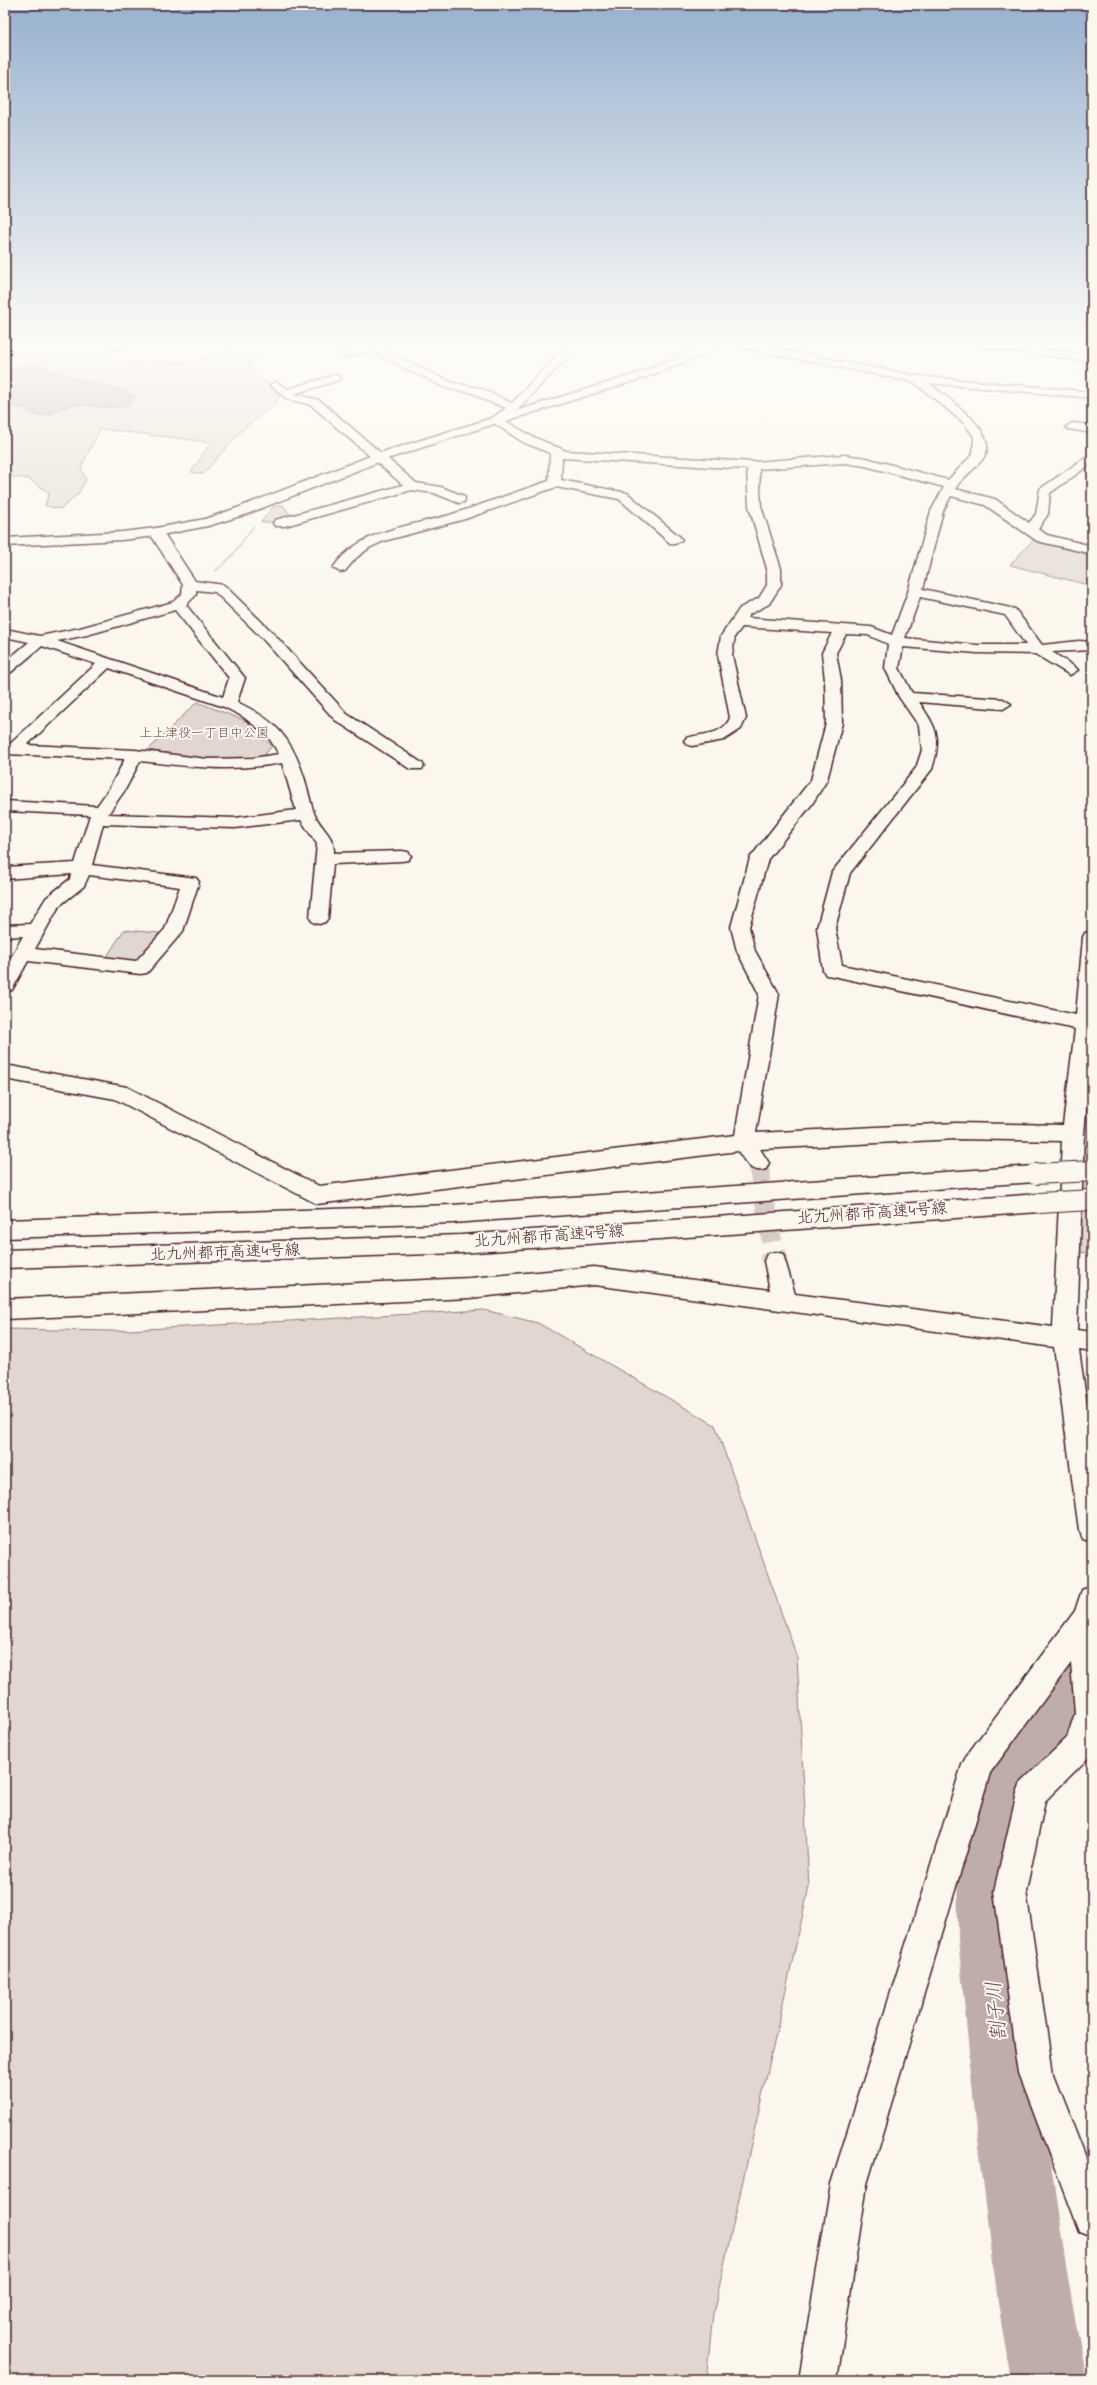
<svg xmlns="http://www.w3.org/2000/svg" width="1097" height="2385" viewBox="0 0 1097 2385" font-family="'Indie Flower','Klee One',sans-serif">
	<rect width="100%" height="100%" fill="#fbf7ec"/>
	<filter id="ink" filterUnits="userSpaceOnUse"><feTurbulence type="fractalNoise" baseFrequency=".025" numOctaves="2"/><feDisplacementMap in="SourceGraphic" scale="8" xChannelSelector="R" yChannelSelector="G"/><feConvolveMatrix kernelMatrix="1 2 1 2 8 2 1 2 1" color-interpolation-filters="sRGB"/></filter>
	<g filter="url(#ink)">
		<path fill="#e2d7d0" stroke="#967b7e" d="M5,341H88L113,361L163,362L197,361L252,341H279L255,358L248,369L280,392L277,402L243,429L203,474L191,472L210,444L201,441L100,429L81,467L86,480L78,494L61,509L45,506L49,493L29,479L5,476V410C18,401 23,413 36,415C50,416 59,406 74,405C99,401 106,414 133,400L124,391L53,372L45,366L32,363L30,358L5,356Z
			M283,505L291,516L275,522H261L273,507Z
			M1034,539L1092,555V586L1010,565Z
			M197,702L246,721L272,746L262,758L206,760L148,750Z
			M124,930L159,933C140,963 141,965 106,958Z
			M1085,1145H1092V1252L1078,1253Z
			M484,1310L538,1323L715,1425L797,1657L809,1887L713,2314L706,2380H5V1329L111,1331Z"/>
		<path fill="#bfadaa" stroke="#907477" d="M32,363L45,366L53,372L124,391L135,396C126,418 88,402 71,405C63,407 54,414 46,415C34,416 30,409 20,407C16,406 10,406 5,406V370Z"/>
		<g fill="none" stroke-linecap="round" stroke-linejoin="round">
			<path fill="#bfadaa" fill-rule="evenodd" d="M1092,1647V1709L1084,1714L1034,1780L1019,1844L1022,1939L1043,2114L1072,2303L1087,2380H1011L998,2303L975,2114L958,1939L957,1844L978,1766L987,1745L1044,1674L1072,1655Z"/>
			<path stroke="#d8ccc5" stroke-width="20" stroke-dasharray="20 10" stroke-linecap="butt" d="M758,1163L774,1253"/>
			<path stroke="#d8ccc5" stroke-width="26" stroke-dasharray="26 13" stroke-linecap="butt" d="M773,1252L775,1261"/>
			<defs>
				<path id="minor" d="M123,341H139L114,350L109,347Z
					M352,341H366L453,383L480,388L520,407L518,409H510L487,401L473,393L446,388L370,351L344,358L340,357V353L361,347Z
					M717,341H737L917,376L1092,392V398L929,383C945,397 1001,432 984,457C976,469 962,477 955,489L995,499L1029,523L1036,514L1040,489L1092,453V463L1050,493L1048,514L1038,529L1047,535L1092,546V554L1037,541L985,505L951,496L943,511L923,589L1015,609L1042,645L1079,641L1092,642V650L1052,652L1075,667L1078,670L1070,675L1035,654L977,653L903,647L899,668L912,693L1003,699L1011,704L1003,709L919,702C937,729 942,737 932,769L850,873L835,928L842,965L1076,1015L1083,937L1085,933L1092,931V1052L1084,1133L1077,1330L1092,1332V1352L1079,1350L1092,1440V1542L1083,1539L1079,1530L1054,1347L594,1285L470,1298L5,1319V1299L470,1278L594,1267L770,1290L764,1261L767,1254L775,1252L783,1254L795,1294L1053,1327L1062,1141L956,1139L760,1149L769,1163L766,1169C750,1174 746,1162 738,1151L317,1204L115,1099L5,1079V1065L127,1087L319,1186L735,1135L759,994L737,951L731,927L750,858L811,780L826,723L825,680L822,653L832,633L742,627L735,636L732,655L746,718L741,729L724,740L692,746L686,744L684,741L686,738C703,733 722,736 730,718L718,655L721,636L740,608L759,598L767,585V569L749,506L747,469L562,458L561,480L627,493L680,537L682,540L675,544L670,543L619,499L556,487L465,519L384,541L369,548L356,558L345,571L340,572L333,568C361,527 413,527 456,513C487,503 518,491 549,481L550,453L523,442L492,422L490,420L492,418L636,374ZM727,345L914,382L964,423L974,437L973,454L948,480L866,458L844,455L753,462L566,451L531,436L506,421L644,378ZM844,463L865,466L944,487L931,511L908,592L892,635L871,627L747,618L750,614L769,604L781,585V569L761,506L759,469ZM920,597L1005,615L1026,645H977L905,638ZM846,634L868,635L888,644L885,668L899,697L919,726L922,750L916,768L832,872L817,928L823,970L826,975L833,976L1075,1029L1063,1125L956,1123L756,1133L779,994L755,951L749,927L768,859L812,804L827,780L842,723L841,680L836,653Z
					M335,375L341,378L339,380L294,394L319,400L416,483L441,487L464,496L465,499L464,502L459,503L434,493L412,490L285,526H275L273,523L275,520L403,485L311,405L287,399L270,385L276,382L288,389Z
					M1072,423L1092,425V433L1068,429L1066,427Z
					M156,528L161,529L195,581L224,585L271,631L347,714L422,763L424,766L422,769H410L335,720L261,637L215,592L196,590V595L186,605L245,678L237,702C275,720 291,737 304,777C308,789 310,802 314,813C320,828 335,836 334,853L402,851L408,852L411,856L408,860L402,861L333,864L328,918L325,922L319,924L313,922L310,918L317,844L301,820L235,828L103,824L92,865L196,878L199,882L183,931L147,973L140,974L28,961L12,990L5,992V968L23,936L5,937V925L30,924L46,898L70,879L71,874L5,879V867L75,863L90,815L5,811V801L97,806L109,789L125,759L5,754V744H10L96,664L42,646L10,673L5,675V662L29,642L5,637V629L40,636L80,628L173,602L182,594L183,585L149,532ZM175,610L229,678L223,697L57,641L87,635ZM109,668L224,707L242,716L267,735L279,754L253,758L207,759L135,750L27,745ZM140,761C191,767 231,772 282,763L296,810L235,818L108,814L125,790ZM89,875L180,887L165,929L136,961L35,949L59,906L84,886Z
					M1092,1586V1751L1089,1757L1045,1801L1026,1891L1053,2074L1092,2174V2237L1079,2232L1019,2074L994,1891L1017,1793L1021,1782L1067,1738L1075,1713L1071,1663L990,1773L867,2184L837,2380H799L831,2184L962,1765L967,1755L1075,1611L1082,1590Z"/>
				<path id="tertiary" d="M567,341H577L573,351L518,409L500,422L381,461L247,514L208,526L156,536L122,540L5,546V538L122,532L156,528L205,519L237,508L373,455L492,418L510,405L564,348Z"/>
				<path id="trunk" d="M956,341H985L1092,356V362L961,344Z"/>
				<path id="motorway" d="M1035,1166L1043,1168L1046,1174L1043,1180L1035,1182L452,1223L5,1238V1220L452,1205Z
					M1039,1194L1047,1197L1050,1203L1047,1209L1039,1212L461,1253L5,1268V1250L461,1235Z"/>
			</defs>
			<use href="#minor" stroke="#4a1f2b" stroke-width="3"/>
			<use href="#tertiary" stroke="#4a1f2b" stroke-width="3"/>
			<use href="#trunk" stroke="#4a1f2b" stroke-width="3"/>
			<use href="#motorway" stroke="#4a1f2b" stroke-width="3"/>
			<path stroke="#4a1f2b" stroke-width="1.5" stroke-dasharray="0.5 1.5" stroke-linecap="butt" d="M310,347L320,341
				M216,571L230,558L254,526"/>
			<use href="#minor" fill="#fbf7ec" fill-rule="evenodd"/>
			<use href="#tertiary" fill="#fbf7ec" fill-rule="evenodd"/>
			<use href="#trunk" fill="#fbf7ec" fill-rule="evenodd"/>
			<use href="#motorway" fill="#fbf7ec" fill-rule="evenodd"/>
			<defs>
				<path id="motorway-bridge" d="M1035,1174L1092,1171
					M1039,1203L1092,1200"/>
			</defs>
			<use href="#motorway-bridge" stroke="#4a1f2b" stroke-width="22" stroke-linecap="butt"/>
			<use href="#motorway-bridge" stroke="#fbf7ec" stroke-width="20"/>
		</g>
	</g>
	<linearGradient id="sky" x2="0" y2="1"><stop stop-color="#97b1cf"/><stop offset="0.51" stop-color="#fdfbf6"/><stop offset="1" stop-color="#fdfbf6" stop-opacity="0"/></linearGradient>
	<rect width="1097" height="675" fill="url(#sky)"/>
	<g text-anchor="middle" dominant-baseline="central" stroke-width="4" stroke-linejoin="round" paint-order="stroke">
		<g font-size="13" fill="#704d54" stroke="#fbf7ec">
			<text x="204" y="733">上上津役一丁目中公園</text>
		</g>
		<g font-size="16" fill="#4a1f2b" stroke="#fbf7ec">
			<text transform="translate(872 1214) rotate(-4)">北九州都市高速4号線</text>
			<text transform="translate(549 1237) rotate(-4)">北九州都市高速4号線</text>
			<text transform="translate(225 1253) rotate(-2)">北九州都市高速4号線</text>
		</g>
		<g font-size="20" font-style="italic" fill="#6d4a51" stroke="#fbf7ec">
			<text transform="translate(998 2011) rotate(-96)">割子川</text>
		</g>
	</g>
	<rect width="1097" height="2385" fill="none" stroke="#fbf7ec" stroke-width="20"/>
	<rect x="10" y="10" width="1077" height="2365" fill="none" stroke="#4a1f2b" stroke-width="1.5" filter="url(#ink)"/>
</svg>
